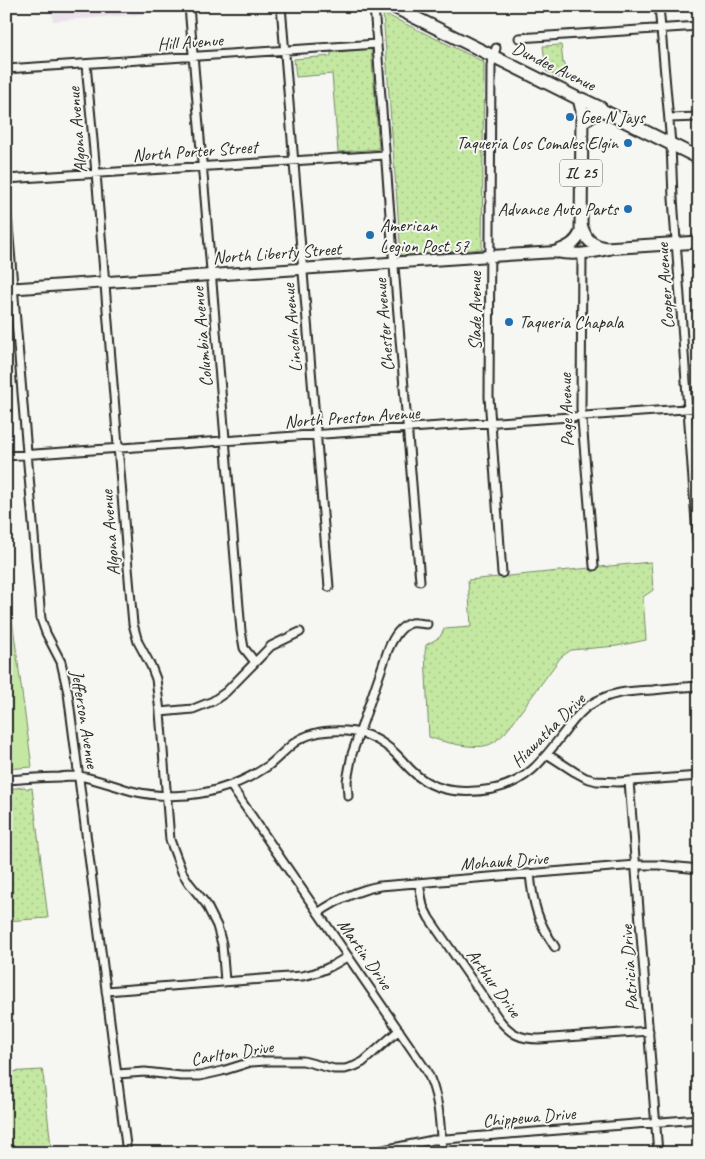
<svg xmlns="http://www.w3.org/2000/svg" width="705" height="1159" viewBox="0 0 705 1159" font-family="Caveat,sans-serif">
	<defs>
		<pattern id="grass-dots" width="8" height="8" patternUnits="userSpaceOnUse" patternTransform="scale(1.25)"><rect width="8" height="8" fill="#c4e8a2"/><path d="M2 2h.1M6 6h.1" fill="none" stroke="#a9c78c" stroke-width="1.8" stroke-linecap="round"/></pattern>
	</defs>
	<rect width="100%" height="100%" fill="#f6f6f2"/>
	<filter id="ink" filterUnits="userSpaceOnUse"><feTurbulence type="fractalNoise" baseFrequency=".02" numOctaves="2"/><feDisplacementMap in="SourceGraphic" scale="10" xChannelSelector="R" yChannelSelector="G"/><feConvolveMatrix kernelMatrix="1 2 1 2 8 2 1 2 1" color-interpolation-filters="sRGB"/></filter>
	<g filter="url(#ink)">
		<path fill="#ece2ec" d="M35,6H143L144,14L53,21L52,11L35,12Z"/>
		<path fill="url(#grass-dots)" stroke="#788a66" d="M383,13L484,62L482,249L401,256Z
			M561,45L563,63H565L566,81L546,71L543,46Z
			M371,49L379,149L338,152L332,74L296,77L294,59L331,56V52Z
			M651,562L653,590L643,597L646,640L617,646L571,650L561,657L505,733C500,737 495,743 488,745C475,750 442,742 429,737L425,653L426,645L440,637L444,629L471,627L468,580Z
			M25,787L27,789L32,788L48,918L6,921V789Z
			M42,1070L43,1073L51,1147L45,1148V1153H6V1072Z"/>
		<path fill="#c4e8a2" stroke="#788a66" d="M11,611L32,767L6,769V612Z"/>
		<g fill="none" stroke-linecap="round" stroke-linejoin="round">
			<defs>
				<path id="minor" d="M189,6L241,631L244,648L255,662
					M281,6L329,587
					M374,6L393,254L420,581
					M659,6L671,144L673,198L699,565
					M519,38L699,26
					M496,48L491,65L489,397L502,573
					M86,64L96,173L126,545L133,624L138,642L151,666L156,679L160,712L170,840L182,872L189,883L206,904L217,926L222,944L225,981
					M6,69L377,44
					M669,118L699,117
					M6,179L385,155
					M6,202L41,619L46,633L61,662L68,693L127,1153
					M582,253L581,408L594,566
					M6,456L699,408
					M160,712L193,709L213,701L226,692L271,646L300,632
					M547,754L575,772L586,778L597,781L618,782L699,776
					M6,780C24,779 42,777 60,777C66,776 73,776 79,776C97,779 114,786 132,791C159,798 193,797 219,789C237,784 253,776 268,766C277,759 285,750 294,743C309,732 328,730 346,731C366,732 383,741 397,755C405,763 412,773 422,779C442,793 470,793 493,789C529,782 545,757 566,730C573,721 580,711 590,705C609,692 630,691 653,690C668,688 683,687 699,686
					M629,781L658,1153
					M231,786L426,1070C440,1096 440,1124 442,1153
					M348,796L347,781L352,754L388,650C392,640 400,626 411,623C416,622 422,624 427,624
					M530,874C533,905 538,922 555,947
					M419,883L423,906L429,918L498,1018C510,1034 520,1039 539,1039L649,1031
					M318,913C337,900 357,890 380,886L636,865H659L699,869
					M106,991L302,976C320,973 333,966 348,956
					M117,1074L145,1072L181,1076H200L222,1071L251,1062L266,1061H303L334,1069H345L355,1066L363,1062L399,1030
					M363,1153L383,1150L433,1140L699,1119"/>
				<path id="secondary" d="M6,289L491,256L556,252C573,256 592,253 609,249"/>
				<path id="primary" d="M392,6L579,99H582L601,108L602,110L699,158
					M582,122L602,110
					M581,225C586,240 591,245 606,248L699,242
					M556,252C568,247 576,244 581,232L582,111L579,99"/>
			</defs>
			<use href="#minor" stroke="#2b2b2b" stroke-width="11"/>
			<use href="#secondary" stroke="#2b2b2b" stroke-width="14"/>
			<use href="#primary" stroke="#2b2b2b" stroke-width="15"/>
			<use href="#minor" stroke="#f6f6f2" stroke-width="7"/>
			<use href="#secondary" stroke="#f6f6f2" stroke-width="10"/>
			<use href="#primary" stroke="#f6f6f2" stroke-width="11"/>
		</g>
	</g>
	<g fill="#1f6fb2" stroke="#f6f6f2" stroke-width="2">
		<circle cx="570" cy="117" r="5"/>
		<circle cx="628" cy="143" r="5"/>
		<circle cx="628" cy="209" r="5"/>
		<circle cx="370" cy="235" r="5"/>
		<circle cx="509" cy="322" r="5"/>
	</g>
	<g text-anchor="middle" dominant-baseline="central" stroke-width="4" stroke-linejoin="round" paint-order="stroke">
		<rect fill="#f6f6f2" stroke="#686867" stroke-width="1" x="560" y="159.5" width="42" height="27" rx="4"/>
		<g font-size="16" font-weight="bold" fill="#2b2b2b">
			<text x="581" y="173">IL 25</text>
		</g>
		<g font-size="18" fill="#2b2b2b" stroke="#f6f6f2">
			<text transform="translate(190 42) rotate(-4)">Hill Avenue</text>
			<text transform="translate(554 66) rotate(26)">Dundee Avenue</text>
			<text transform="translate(77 130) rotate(-95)">Algona Avenue</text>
			<text transform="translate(195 151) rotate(-4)">North Porter Street</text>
			<text transform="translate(277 253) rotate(-4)">North Liberty Street</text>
			<text transform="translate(665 286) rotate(-94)">Cooper Avenue</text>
			<text transform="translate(475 311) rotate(-90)">Slade Avenue</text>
			<text transform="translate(384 325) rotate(-95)">Chester Avenue</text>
			<text transform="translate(292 328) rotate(-95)">Lincoln Avenue</text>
			<text transform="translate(202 337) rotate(-95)">Columbia Avenue</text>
			<text transform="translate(566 410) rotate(-92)">Page Avenue</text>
			<text transform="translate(352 417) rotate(-4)">North Preston Avenue</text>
			<text transform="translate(110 533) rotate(-95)">Algona Avenue</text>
			<text transform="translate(85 719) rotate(81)">Jefferson Avenue</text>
			<text transform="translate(548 730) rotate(-45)">Hiawatha Drive</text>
			<text transform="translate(504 861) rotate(-4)">Mohawk Drive</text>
			<text transform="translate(365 954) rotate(55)">Martin Drive</text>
			<text transform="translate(629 968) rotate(-94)">Patricia Drive</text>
			<text transform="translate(494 983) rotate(54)">Arthur Drive</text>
			<text transform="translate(232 1053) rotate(-9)">Carlton Drive</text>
			<text transform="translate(529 1117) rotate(-5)">Chippewa Drive</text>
		</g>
		<g font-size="18" fill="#2b2b2b" stroke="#f6f6f2" text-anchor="start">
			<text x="580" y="117">Gee N Jays</text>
			<text x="618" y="143" text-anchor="end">Taqueria Los Comales Elgin</text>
			<text x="618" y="209" text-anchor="end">Advance Auto Parts</text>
			<text x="380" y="225">American<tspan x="380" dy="21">Legion Post 57</tspan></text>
			<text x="519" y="322">Taqueria Chapala</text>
		</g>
	</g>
	<rect width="705" height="1159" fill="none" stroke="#f6f6f2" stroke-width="25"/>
	<rect x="12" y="12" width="680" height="1134" fill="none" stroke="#2b2b2b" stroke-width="2" filter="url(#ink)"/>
</svg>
